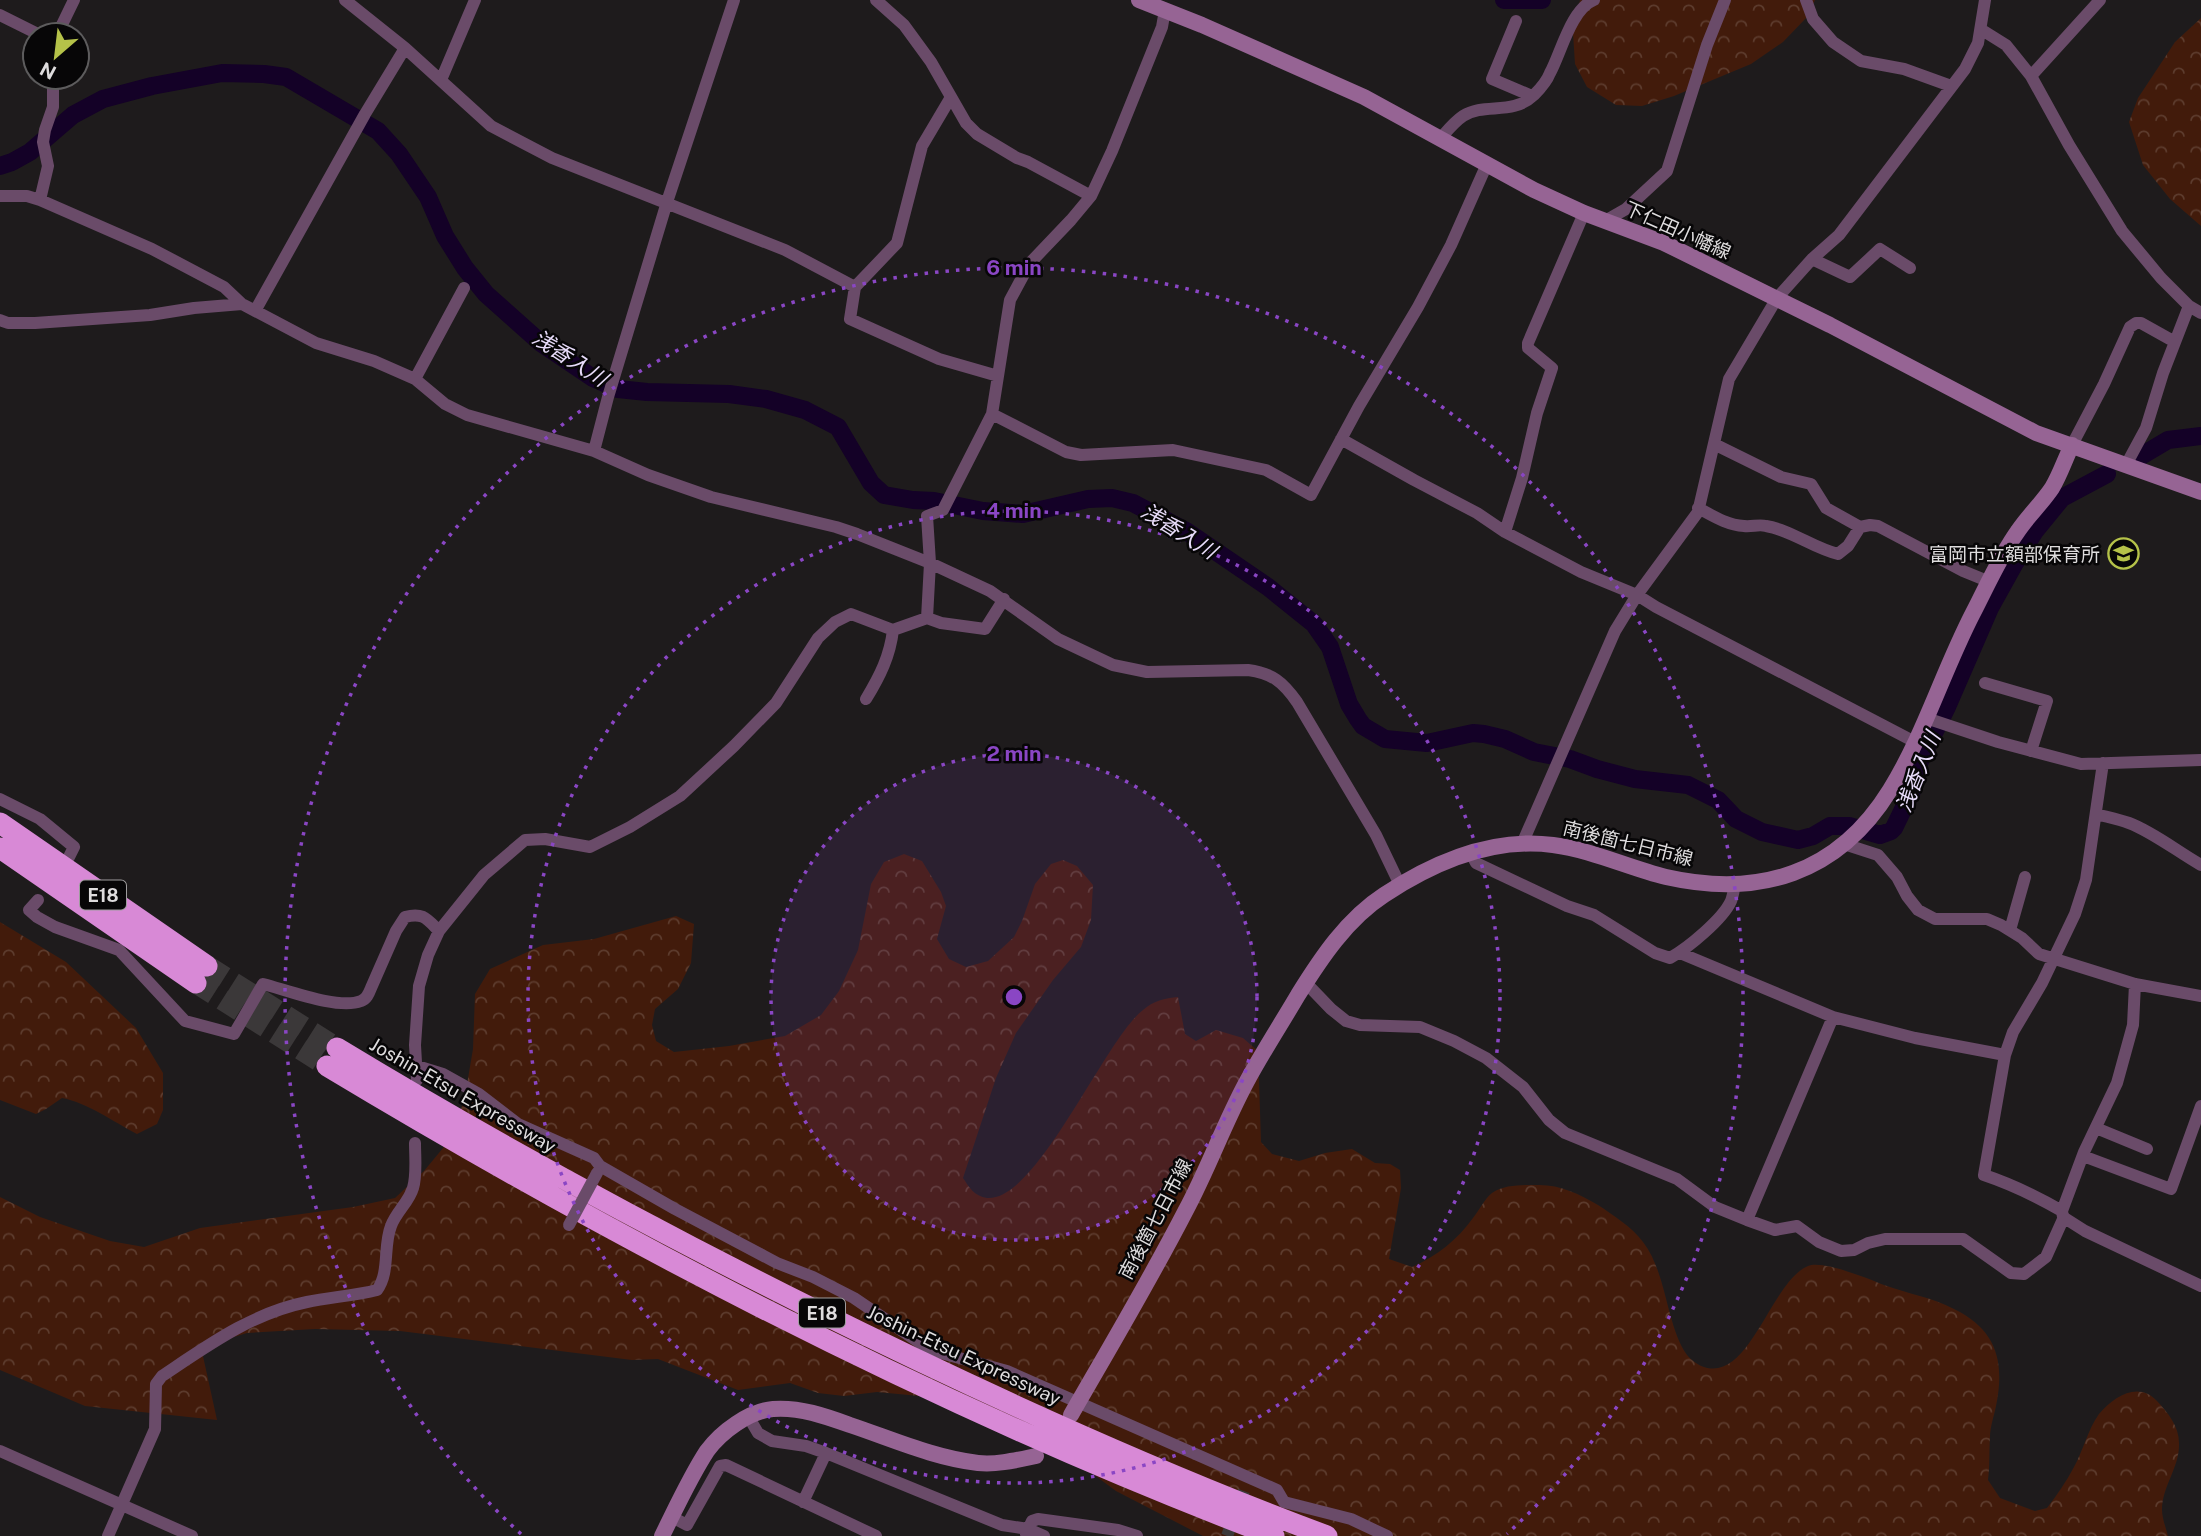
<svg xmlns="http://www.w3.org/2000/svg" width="2201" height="1536" viewBox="0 0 2201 1536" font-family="'Public Sans','Noto Sans JP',sans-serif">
	<defs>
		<pattern id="forest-crowns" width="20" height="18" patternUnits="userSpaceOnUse" patternTransform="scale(1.75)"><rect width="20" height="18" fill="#421b0b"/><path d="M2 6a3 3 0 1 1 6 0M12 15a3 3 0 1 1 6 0" fill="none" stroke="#5d3c2e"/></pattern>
	</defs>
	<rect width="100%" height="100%" fill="#1e1b1c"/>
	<path fill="url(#forest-crowns)" d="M1580,0H1815L1808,16L1783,42L1751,64L1674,96L1642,106L1616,105L1587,87L1575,64L1573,33Z
		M2201,18V226L2170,199L2143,165L2129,122L2138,98L2175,42Z
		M904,854L922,861L941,892L946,906L937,939L949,959L966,967L988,961L1014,937L1022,921L1035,884L1051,864L1063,860L1077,866L1093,885L1091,920L1081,947L1053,980L1016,1033L996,1078L963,1178C969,1187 974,1196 987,1198C1037,1202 1105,1039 1143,1010C1153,1001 1165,998 1178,997L1185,1034L1196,1041L1216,1030L1243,1038L1258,1051L1261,1142L1272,1154L1299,1161L1325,1153L1352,1149L1375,1163L1390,1164L1400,1170L1401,1188L1389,1259L1412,1267C1437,1256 1457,1240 1473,1218C1479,1211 1485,1198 1492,1193C1505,1184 1524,1185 1539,1185C1561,1185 1579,1194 1598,1205C1613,1215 1632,1227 1643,1242C1667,1273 1666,1325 1687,1355C1690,1359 1699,1366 1704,1367C1750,1382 1771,1281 1808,1266C1823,1260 1869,1279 1884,1285C1908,1294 1932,1297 1954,1309C1997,1330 2005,1362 1996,1406C1994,1416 1990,1427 1990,1437C1989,1452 1990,1465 1988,1480L2000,1498L2035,1511L2047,1508C2057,1495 2066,1482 2074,1467C2083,1451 2088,1429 2099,1414C2114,1396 2139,1381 2157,1401C2168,1413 2179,1426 2179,1443C2180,1467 2162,1486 2162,1510C2162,1518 2166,1528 2168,1536H1203L1116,1491L1093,1474L972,1401L877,1392L844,1396L818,1393L790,1383L738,1390L658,1359L632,1360L400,1331L315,1329L247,1333L201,1347L217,1420L85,1406L0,1370V1197L40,1217L110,1241L144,1247L200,1228L353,1207L395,1198L424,1171L453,1136L465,1096L473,1049L475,994L490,969L543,945L594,939L676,916L694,924L691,963L678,989L655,1009L652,1025L656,1041L674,1052L729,1046L785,1036L821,1015L839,991L858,950L871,884L884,862Z
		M0,922L66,962L136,1028L163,1073V1110L157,1124L137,1134C112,1121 88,1103 62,1098L46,1109L36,1114L0,1100Z"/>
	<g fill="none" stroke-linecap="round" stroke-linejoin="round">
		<path stroke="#140127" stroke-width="18" d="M1504,0H1542
			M0,166L12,162L30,152L73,115L103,99L152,86L222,73L264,74L286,77L378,131L399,154L428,197L445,236L465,268L486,294L541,343L593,378L618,389L647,392L729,394L766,399L805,410L838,427L871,483L884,495L913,500L934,501L983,511L1023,514L1088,499L1112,498L1133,503L1186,531L1268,587L1314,624L1330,647L1349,704L1358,719L1363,726L1385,739L1427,743L1473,733L1484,734L1505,739L1534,752L1570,759L1597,769L1635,779L1688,785L1718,800L1736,819L1762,832L1798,840L1813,836L1830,826H1849L1880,835L1891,831L1894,828L1912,791L1913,775L1947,707L1990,608L2015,563L2035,531L2062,498L2107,474
			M2141,456L2168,440L2201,436"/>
		<path stroke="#3b3839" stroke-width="12" stroke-dasharray="12 6" stroke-linecap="butt" d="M1227,1536L1246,1486"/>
		<path stroke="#3b3839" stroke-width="21" stroke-dasharray="21 10" stroke-linecap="butt" d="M207,966L337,1048
			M196,983L327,1066"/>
		<path stroke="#6a4b69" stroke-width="12" d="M345,0L405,48L491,126L552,158L785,250L855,287L850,319L939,359L998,376
			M876,0L904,25L931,62L966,123L977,134L1017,158L1028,162L1091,196
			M1806,0L1813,19L1833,42L1861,61L1904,69L1951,86
			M0,15L40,35
			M1516,21L1492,79L1532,96
			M1982,30L2006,45L2031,76L2069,145L2122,231L2161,278L2189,306L2201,313
			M57,35L74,0
			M2031,76L2100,0
			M441,80L475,0
			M1440,139C1447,131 1454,122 1463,116C1485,102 1512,116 1534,95C1540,89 1547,81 1550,73C1561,53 1571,9 1594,0
			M0,196H27L40,200L152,249L224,287L242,304L316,343L374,361L415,379L445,404L467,415L594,451L648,475L711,497L836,527L857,534L930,563L990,591L1058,639L1113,665L1147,672L1248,670C1272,673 1283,682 1297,702L1376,835L1400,885
			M40,200L48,166L43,142L45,130L53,107V77
			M1605,221L1626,209L1667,171L1707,45L1725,0
			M1812,259L1850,277L1880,249L1910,268
			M855,287L897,243L922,146L951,97
			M255,311L365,114L405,48
			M0,320L8,323H35L150,315L194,308L242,304
			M415,379L464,288
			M992,414L1066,452L1081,455L1173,450L1266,470L1311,495L1359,406L1418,307L1451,245L1487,164
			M1341,439L1414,480L1477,513L1505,532L1581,572L1637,595L1656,607L1915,742
			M1714,444L1781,477L1811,484L1826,508L1860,527
			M2072,445L2104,384L2130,327L2136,323H2141L2175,342
			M594,451L608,397L667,202L734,0
			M2126,465L2146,428L2163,373L2189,306
			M1698,508C1713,516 1727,525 1744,526C1752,527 1759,524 1766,526C1791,530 1813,548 1838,554L1848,546L1860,527L1870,525L1878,526L1963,571L1990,582
			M1505,532L1522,478L1537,413L1552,368L1528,348V343L1584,213
			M927,618L930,563L927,516L943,510L992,414L1010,300L1030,263L1071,220L1091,196L1112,151L1162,27L1165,10
			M1985,683L2047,701L2031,751
			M866,699C880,676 890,656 893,630
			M1926,718L1998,742L2081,764L2201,760
			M2103,763L2086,880L2075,914L2042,983L2013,1032L2005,1055L1984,1175C2011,1184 2036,1196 2062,1211L2063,1217L2085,1231L2201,1286
			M0,799L40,819L74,847L69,857
			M2096,814C2107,817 2118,819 2129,823C2153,832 2178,852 2201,865
			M1522,844L1615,631L1637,595L1698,512L1729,379L1777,298L1812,259L1839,235L1965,69L1978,43L1985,0
			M1844,844L1878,855L1897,877L1907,896L1918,910L1935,919H1987L2001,925L2022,938L2039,954L2135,984L2201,996
			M1470,852L1476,863L1567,906L1594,915L1655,953L1670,958C1688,948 1723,919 1731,901C1733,896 1734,889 1735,884
			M38,900L29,910L37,917L55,927L119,950L185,1021L234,1034L263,984C287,990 338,1010 361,1001C367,999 369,993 371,988L396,931L405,917C423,912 427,919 439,931
			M2010,930L2025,877
			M1680,953L1833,1017L1915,1038L2005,1055
			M1306,983L1331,1009L1346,1021L1360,1025L1420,1027L1454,1041L1486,1058L1523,1087L1549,1120L1565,1133L1677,1179L1715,1207L1747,1220L1833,1017
			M417,1066L443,1074L479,1094L518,1124L594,1158L600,1166L675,1209L777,1263L813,1277L854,1298L926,1347L941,1353L1007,1371L1277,1490L1284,1502L1351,1519L1387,1536
			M417,1080L415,1045L419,986L428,955L439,931L484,875L525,840L545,839L590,847L630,827L680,796L734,746L776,703L818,638L835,622L851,614L893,630L927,618L941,623L985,629L1004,599
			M2096,1128L2147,1149
			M2083,1156L2171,1189L2201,1106
			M2062,1211L2084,1152L2117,1083L2133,1025L2135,984
			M1747,1220L1775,1230L1797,1226L1819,1242L1841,1251L1854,1250L1868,1243L1885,1239H1963L2011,1273L2024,1274L2046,1257L2064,1217
			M748,1416L758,1433L772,1441L806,1446L826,1453L1002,1525L1028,1529L1044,1536
			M0,1451L192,1536
			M803,1502L826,1453
			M672,1517L687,1525L720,1466L726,1465L876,1536
			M1026,1534L1032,1521L1038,1519L1118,1530L1137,1536
			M108,1536L155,1429L156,1384L162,1376C207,1346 252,1313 307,1302C330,1297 354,1296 377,1290C390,1273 383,1246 391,1226C396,1212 409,1202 413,1188C417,1175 415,1157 415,1143"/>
		<path stroke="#966494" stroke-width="16" d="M1139,0L1202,25L1364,97L1534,190L1584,213L1664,243L1830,325L2036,433L2201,492
			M1071,1415C1110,1347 1150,1280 1186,1210C1208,1169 1224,1124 1246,1083C1262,1053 1281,1024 1298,995C1321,958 1347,919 1384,895C1434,862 1492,837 1553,845C1592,850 1629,868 1666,877C1759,898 1838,874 1890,790C1924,735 1943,671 1973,613C1987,586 2000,556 2018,531C2028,516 2042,503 2052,488C2060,475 2065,459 2072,445
			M662,1536C676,1508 690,1477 707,1451C721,1432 749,1411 773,1409C800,1407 825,1416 850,1425C892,1439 934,1458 978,1463C997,1465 1017,1460 1036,1456"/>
		<path stroke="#d889d6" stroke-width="21" d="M0,823L207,966
			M0,848L196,983
			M337,1048C492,1142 647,1226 809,1307C978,1391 1150,1470 1327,1536
			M327,1066C628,1247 944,1411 1274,1536"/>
		<path stroke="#6a4b69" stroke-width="12" d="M569,1225L597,1173"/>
	</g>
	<circle cx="1014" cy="997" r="243" fill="#8a46c4" fill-opacity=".12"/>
	<g fill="none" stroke="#8a46c4" stroke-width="3.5" stroke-dasharray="3.5 7">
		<circle cx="1014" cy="997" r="243"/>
		<circle cx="1014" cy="997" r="486"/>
		<path d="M521 1534A729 729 0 1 1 1507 1534"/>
	</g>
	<defs>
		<symbol id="school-ring" viewBox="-11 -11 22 22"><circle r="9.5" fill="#070607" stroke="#b5c249" stroke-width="1.5"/><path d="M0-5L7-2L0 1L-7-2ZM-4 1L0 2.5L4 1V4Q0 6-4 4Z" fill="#b5c249"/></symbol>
	</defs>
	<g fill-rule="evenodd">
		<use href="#school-ring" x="2106" y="536" width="35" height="35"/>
	</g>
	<g text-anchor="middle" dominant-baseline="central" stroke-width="5" stroke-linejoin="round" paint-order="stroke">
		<g fill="#070607" stroke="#9e9c9d" stroke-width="2">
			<rect x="80" y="880.5" width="46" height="29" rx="5"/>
			<rect x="799" y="1298.5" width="46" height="29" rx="5"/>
		</g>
		<g font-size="18" font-weight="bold" fill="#dedcdd">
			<text x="103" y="895">E18</text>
			<text x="822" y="1313">E18</text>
		</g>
		<g font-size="19" fill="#dedcdd" stroke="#070607">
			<text transform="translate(1678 230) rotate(24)">下仁田小幡線</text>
			<text transform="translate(1628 843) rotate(14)">南後箇七日市線</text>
			<text transform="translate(463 1095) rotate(30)">Joshin-Etsu Expressway</text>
			<text transform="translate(1155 1219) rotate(-62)">南後箇七日市線</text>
			<text transform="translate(964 1355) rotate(25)">Joshin-Etsu Expressway</text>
		</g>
		<g font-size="19" fill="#dedcdd" stroke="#070607" text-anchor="end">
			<text x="2100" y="554">富岡市立額部保育所</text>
		</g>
		<g font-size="21" font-style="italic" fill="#e8dcfa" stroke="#070607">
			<text transform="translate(570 358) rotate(33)">浅香入川</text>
			<text transform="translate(1179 531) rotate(32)">浅香入川</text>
			<text transform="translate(1918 772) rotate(-68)">浅香入川</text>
		</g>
	</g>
	<circle cx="1014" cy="997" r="10" fill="#8a46c4" stroke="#070607" stroke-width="3.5"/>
	<g font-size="21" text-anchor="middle" font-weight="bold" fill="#8a46c4" stroke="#070607" stroke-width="5" stroke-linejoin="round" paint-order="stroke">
		<text x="1014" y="275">6 min</text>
		<text x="1014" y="518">4 min</text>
		<text x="1014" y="761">2 min</text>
	</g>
	<g transform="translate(56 56) rotate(208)"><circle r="33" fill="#070607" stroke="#5d5c5d" stroke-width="2"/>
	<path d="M0-5L12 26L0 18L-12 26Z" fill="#b5c249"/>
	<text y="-10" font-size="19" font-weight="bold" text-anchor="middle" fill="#dedcdd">N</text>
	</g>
</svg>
